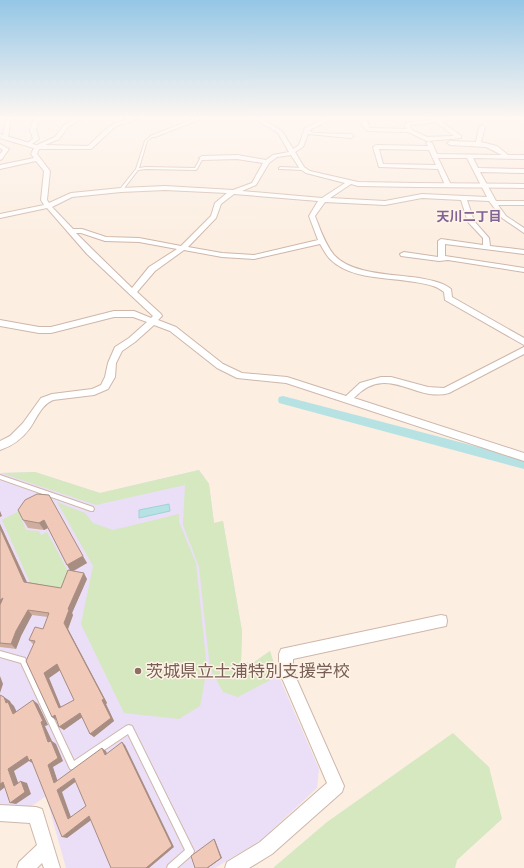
<svg xmlns="http://www.w3.org/2000/svg" width="524" height="868" viewBox="0 0 524 868" font-family="Signika,'Noto Sans JP',sans-serif">
	<rect width="100%" height="100%" fill="#fceee1"/>
	<path fill="#ebdef7" d="M199,470L209,484L214,523L223,521L242,631L241,662L253,663L270,651L274,665L319,769L317,788L261,840L215,868H66L46,796L29,808L0,805V473L35,472L100,493Z"/>
	<path fill="#d5e8c0" d="M199,470L209,484L214,523L223,521L242,631L241,662L253,663L270,651L278,676L238,697L223,692L210,668L199,567L183,525L185,485L96,505L1,473L35,472L100,493Z
		M57,502L85,513L93,523L113,530L179,514V522L196,563L207,669L200,706L179,719L124,713L81,624L93,566Z
		M27,507L21,518L26,530L39,531L41,535L47,532L70,575L63,591L31,585L2,520Z
		M453,733L489,767L502,819L457,860L455,868H273L327,822Z"/>
	<path fill="#b6e2e4" stroke="#9dd3d6" d="M169,504L170,511L139,518V510Z"/>
	<g fill="none" stroke-linecap="round" stroke-linejoin="round">
		<path fill="#b6e2e4" fill-rule="evenodd" d="M283,396L524,459V469L279,403L278,400L279,397Z"/>
		<defs>
			<path id="service" d="M152,135L154,136L147,141L139,168L146,167L195,168L201,157H203V158L197,169L196,170L146,169L138,170L122,191H120V189L136,169L145,141Z
				M280,167L305,168L306,169L305,170L279,169V168Z
				M0,475L93,507L94,509L93,511H91L0,479Z
				M0,651L25,658L74,761L126,726L129,725L132,726L194,851L193,854L177,868H167L168,865L185,850L128,734L76,769L73,770L70,769L21,663L0,657Z"/>
			<path id="minor" d="M7,118H11L8,137L5,139L2,137Z
				M34,118H39L36,130L39,139L29,146L26,144L33,139L30,130Z
				M77,118H83L68,127L59,139L45,145L88,146C105,130 115,118 140,118L116,126L91,149H39L37,154L50,171L47,200L49,203L71,193L121,188L165,186L233,190L252,183L263,163L237,159L202,160L199,158L202,156L237,155L266,160L273,155L289,152L278,133L254,118H260L282,131L293,149L299,145L305,128L327,118H333L310,130L312,133L351,134L354,136L351,138L308,134L303,147L295,152L304,167L310,171L358,182L417,183L420,185L417,187L358,186L351,184L330,198L385,201L422,194L487,197L467,158H438L451,185L448,187L445,185L438,169L379,167L373,147L376,145L428,146L426,143L429,141L432,143L437,154L502,155L486,147L450,145L447,143L450,141L476,142L479,127L482,125L485,127L481,142L497,146L508,155H524V159L473,158L478,168L524,169V173L480,172L496,201H524V205H498L506,216L524,228V233L502,218L489,201L467,200L474,221L489,238L490,246L524,250V254L445,244V256L524,268V272L448,260L439,261L401,256L400,254L404,252L438,257V241L441,239L483,245V238L468,222L461,200L422,198L385,205L325,202L315,216C320,229 325,244 334,255C352,275 394,274 419,278C430,280 442,282 451,289L452,297L524,338V345L445,300L444,292C436,285 425,284 415,282C388,277 351,280 330,259C326,255 323,249 320,244L254,259L222,257L184,250L155,271L137,292L161,314L162,316L158,320L176,327L223,364L242,373L287,377L346,396L360,383L381,377H391L428,387L444,388L524,347V354L449,393C416,403 387,362 354,398L524,453V461L286,383L237,378L217,368L170,331L154,325L135,342L122,351L116,363L115,377L108,389L94,395L53,400C41,405 37,418 30,428C22,439 12,446 0,450V441L10,436L23,423L41,398L52,394L92,389L101,385L105,377L108,363L115,347L129,338L147,322L133,317H114L51,333H39L0,326V320L39,327H51L114,311H134L151,318L153,316L87,254L47,208L0,218V214L44,205L41,200L44,171L36,161L0,169V165L34,158L31,154L35,146L55,137L64,125ZM379,149L429,150L436,165L383,164ZM291,155L300,169L306,173L345,183L322,198L242,191L256,185L269,163L277,157ZM165,190L227,193L215,203L211,216L181,246L139,238L106,237L82,229H73L52,207L72,197L121,192ZM234,194L318,201L309,216L318,240L254,255L222,253L188,247L216,218L221,204ZM76,233H81L105,241L139,242L177,249L149,267L132,288L93,250Z
				M196,118H203L155,137L150,136Z
				M446,118L453,119L442,122L461,136V138L427,141L408,132L368,131L362,126V122L365,120L368,122L369,128L407,129L404,125L407,123ZM436,122L454,136L427,137L412,130L410,125Z
				M0,144L9,149L2,159L0,160V154L3,150L0,148Z
				M441,615L446,616L447,621L446,626L441,627L293,659V671L344,786L342,792L272,854L249,868H225L227,862L260,842L327,783L279,671V654L281,649Z
				M0,805L36,807L42,809L60,868H44L42,863L37,868H17L19,862L37,845L30,823L0,821Z"/>
			<path id="tertiary" d="M0,134L39,146L41,147L37,149L0,138Z
				M414,183L524,184V188L417,187H414Z"/>
		</defs>
		<use href="#service" stroke="#ceb7ab" stroke-width="2"/>
		<use href="#minor" stroke="#ceb7ab" stroke-width="2"/>
		<use href="#tertiary" stroke="#ceb7ab" stroke-width="2"/>
		<use href="#service" fill="#fff" fill-rule="evenodd"/>
		<use href="#minor" fill="#fff" fill-rule="evenodd"/>
		<use href="#tertiary" fill="#fff" fill-rule="evenodd"/>
	</g>
	<path fill="#cead9f" fill-rule="evenodd" d="M25,500L87,563L74,571L87,579L72,613L73,615L68,629L107,703L106,704L114,721L94,737L90,734L82,717L64,730L56,720L52,717L33,644L29,640L43,629L48,617L32,615L21,636L16,649L0,647V524L27,582L61,588L70,570L48,528L44,530L28,528L23,520ZM60,670L74,700L61,707L49,678Z"/>
	<path fill="#a88d82" d="M0,511L2,516L0,517Z
		M44,520L48,528L44,530L39,523Z
		M0,524L29,587L24,582L0,528Z
		M83,556L87,563L71,572L67,565Z
		M84,573L87,579L72,613L73,615L68,629L107,703L106,704L114,721L94,737L90,734L64,623L68,609Z
		M3,598L0,608V600Z
		M28,610L32,615L21,636L16,649L11,644L16,631Z
		M57,664L62,669L49,678L63,712L59,708L44,673Z
		M0,676L3,684L0,693Z
		M4,697L10,701L11,703L14,706L19,717L13,714L6,703Z
		M33,700L38,704L48,725L45,726L52,741L56,744L63,761L53,767L59,785L54,783L48,765V742L41,722Z
		M80,713L84,716L64,730L59,727Z
		M55,715L56,720L52,717Z
		M122,742L125,745L174,847L149,868H146Z
		M102,748L106,751L109,758L105,755Z
		M27,756L32,759L34,764L29,761L14,771L20,788L14,786L8,769Z
		M74,778L78,780L62,792L72,820L68,819L57,790Z
		M21,781L27,783L31,794L16,804L10,803Z
		M3,782L9,784L0,791V784Z
		M89,816L94,818L67,838L62,837Z
		M214,839L215,840L222,858L208,868H207Z"/>
	<path fill="#f0c9b9" stroke="#a88d82" fill-rule="evenodd" d="M37,494L49,495L83,556L67,565L44,520L39,523L23,520L18,510L25,500Z
		M0,528L24,582L61,588L68,570L84,573L68,609L69,610L64,623L104,699L102,700L111,718L90,734L80,713L59,727L55,715L52,717L26,661L35,641L29,640L35,627L43,629L49,613L28,610L16,631L11,644L0,643V605L3,598L0,600ZM57,664L74,700L59,708L44,673Z
		M0,695L4,697L6,703L8,702L13,714L33,700L43,721L41,722L48,742L51,741L58,758L48,765L54,783L102,748L105,755L122,742L172,846L146,868H111L89,816L62,837L31,759L29,761L27,756L8,769L14,786L21,781L25,792L10,803L3,782L0,784ZM74,778L86,806L68,819L57,790Z
		M214,839L221,858L207,868H195L191,856Z"/>
	<linearGradient id="sky" x2="0" y2="1"><stop stop-color="#94c6e6"/><stop offset="0.49" stop-color="#fef7f2"/><stop offset="1" stop-color="#fef7f2" stop-opacity="0"/></linearGradient>
	<rect width="524" height="240" fill="url(#sky)"/>
	<circle fill="#8d6e63" stroke="#fff3e7" stroke-width="1.5" cx="138" cy="671" r="4"/>
	<g text-anchor="middle" dominant-baseline="central" stroke-width="3" stroke-linejoin="round" paint-order="stroke">
		<g font-size="13" font-weight="bold" fill="#806495" stroke="#fff3e7">
			<text x="469" y="217">天川二丁目</text>
		</g>
		<g font-size="17" fill="#785e54" stroke="#fff3e7" text-anchor="start">
			<text x="146" y="671">茨城県立土浦特別支援学校</text>
		</g>
	</g>
</svg>
